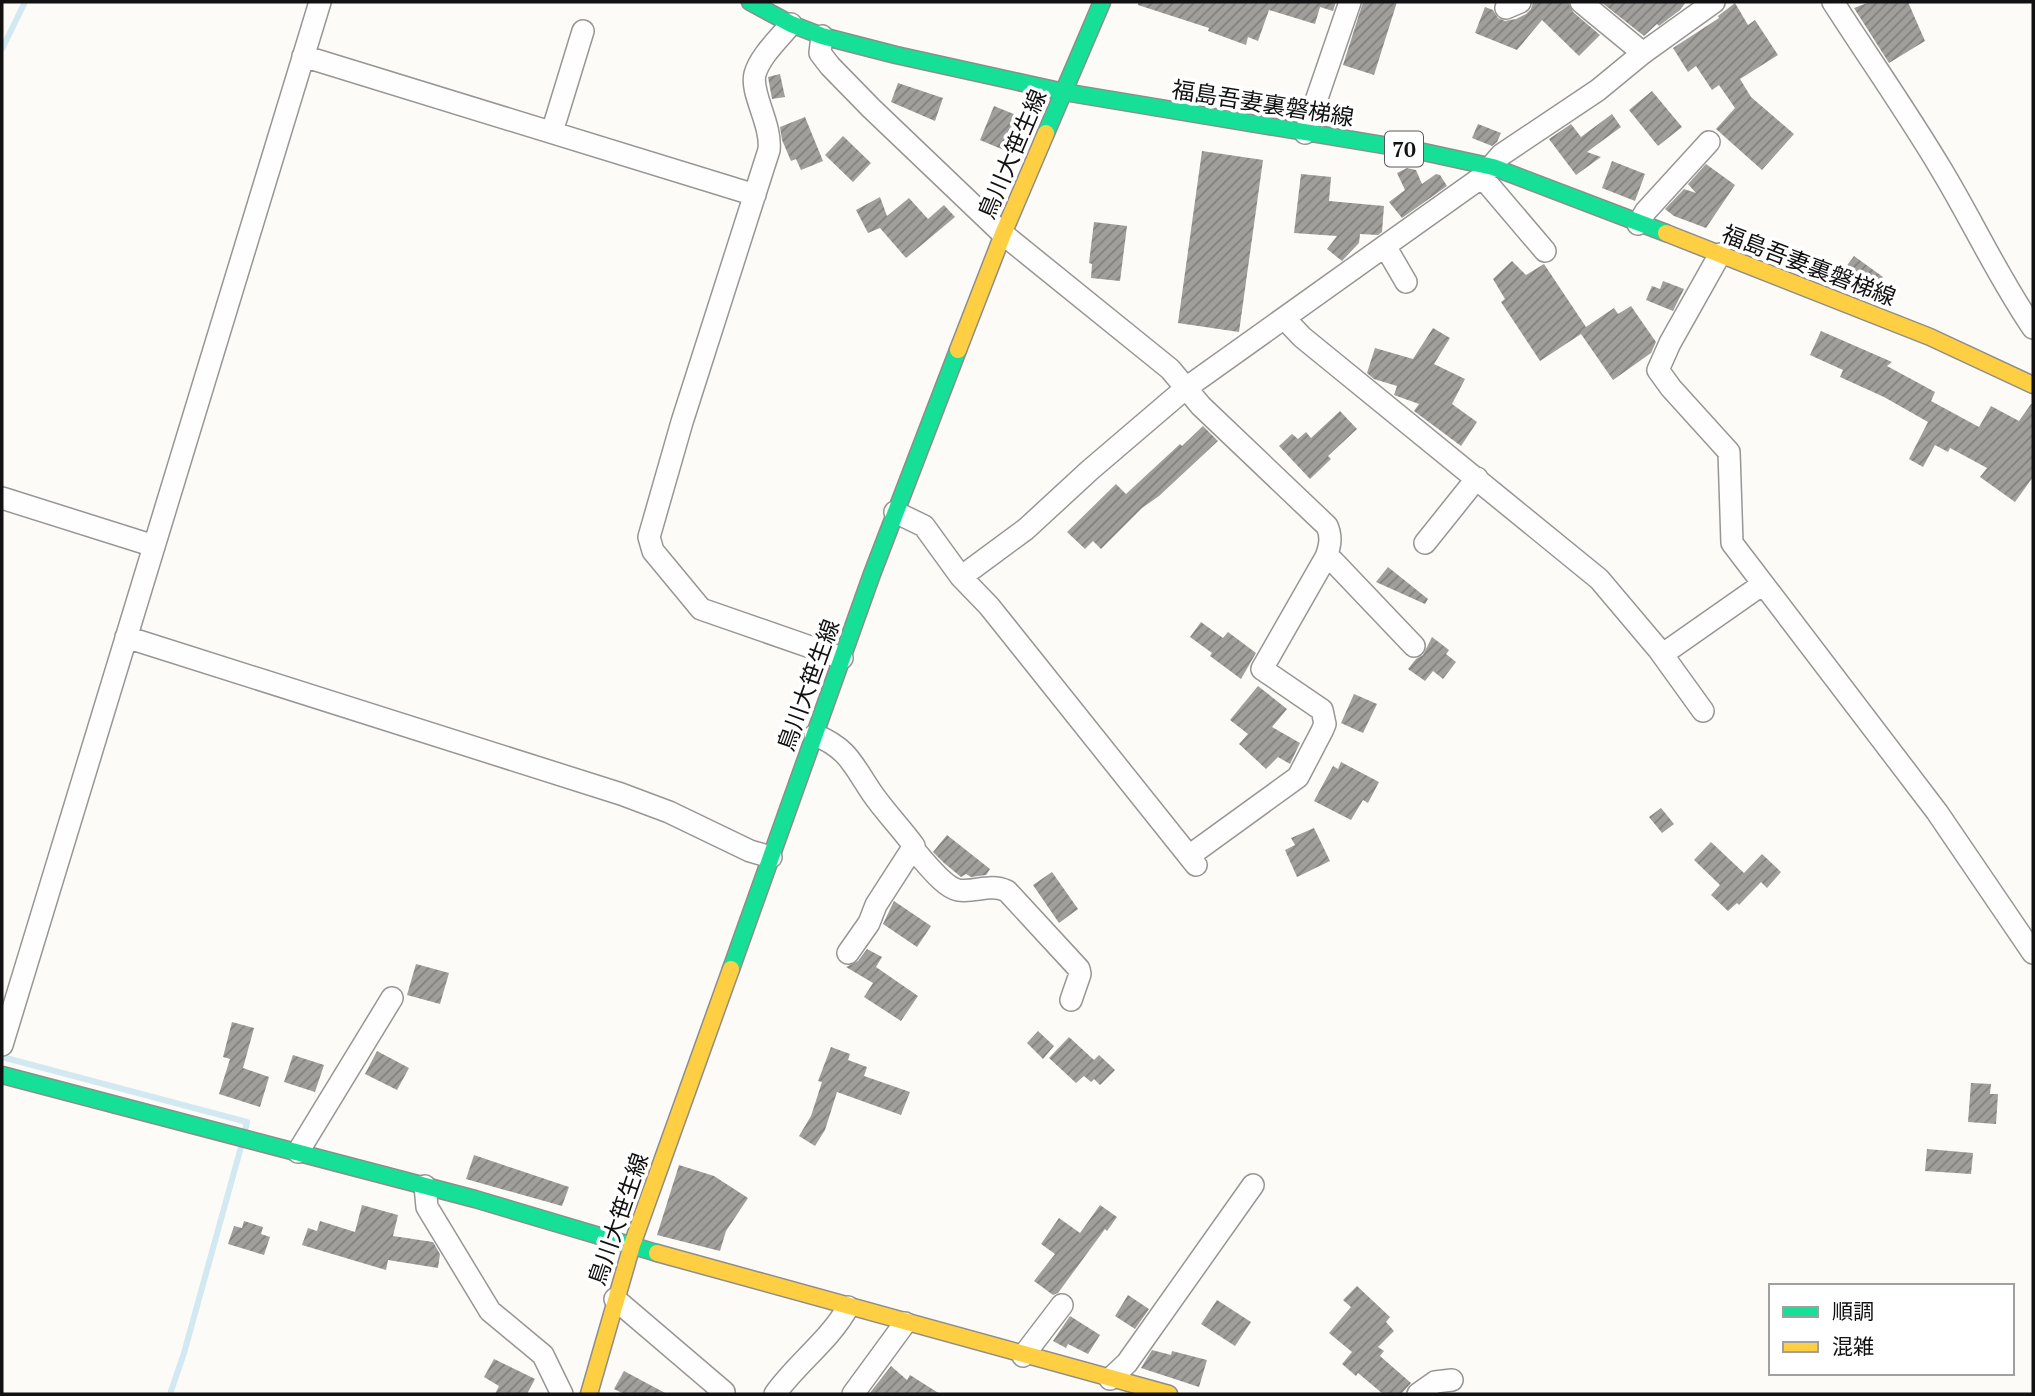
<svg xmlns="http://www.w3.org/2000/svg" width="2035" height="1396" viewBox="0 0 2035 1396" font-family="'PT Serif','Noto Sans JP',serif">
	<defs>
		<pattern id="building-hatch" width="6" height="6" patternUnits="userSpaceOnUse" patternTransform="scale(1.75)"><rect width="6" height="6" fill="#a09f9c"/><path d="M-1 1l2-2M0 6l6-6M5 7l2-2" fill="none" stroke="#81807e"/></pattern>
	</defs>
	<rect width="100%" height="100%" fill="#fcfbf8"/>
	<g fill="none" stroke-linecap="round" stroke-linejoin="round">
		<path stroke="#d2e9f2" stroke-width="6" d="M2,49L25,2
			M2,1057L247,1122L245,1130
			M170,1394L184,1353L241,1147"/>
	</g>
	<path fill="url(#building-hatch)" d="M1138,2H1336L1333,11L1320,7L1315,24L1269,10L1258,41L1248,37L1246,45L1208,31L1209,28L1138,5Z
		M1363,2H1397L1374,75L1343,65Z
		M1533,2H1568L1573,12L1600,35L1579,56L1542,20L1517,50L1475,33L1485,7L1493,10L1498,18L1505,21L1516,19L1526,14L1531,9Z
		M1601,2H1686L1680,10L1659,26L1657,24L1644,36Z
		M1870,2H1908L1925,41L1889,63L1854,8Z
		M1735,3L1748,25L1755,20L1778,55L1740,79L1751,97L1794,134L1762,170L1716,129L1735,108L1719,85L1712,90L1696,66L1688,72L1673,48L1719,18L1718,16Z
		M780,74L785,97L772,99L768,77Z
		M898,83L943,98L935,121L891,102Z
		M1652,91L1682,127L1658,146L1629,110Z
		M994,106L1021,117L1006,151L980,140Z
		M1612,114L1621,127L1587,152L1601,157L1576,175L1549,139L1571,124L1581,137Z
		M805,117L823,161L801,170L796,159L791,161L782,140L780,127Z
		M1478,124L1501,133L1497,142L1492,146L1472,138Z
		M843,136L871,163L853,182L825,155Z
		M1202,151L1263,160L1239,332L1178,323Z
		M1612,161L1645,174L1635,201L1602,188Z
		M1706,164L1735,185L1706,228L1674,216L1665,209L1684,189L1696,193L1688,184Z
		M1407,168L1416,170L1422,184L1436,174L1440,175L1447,186L1402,218L1389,202L1405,190L1397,173Z
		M1301,174L1331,177L1329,201L1384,206L1382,232L1378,235L1360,234L1359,243L1342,261L1327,249L1337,236L1294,233Z
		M880,197L887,216L909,198L928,219L944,205L955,217L906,258L880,228L868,233L856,210Z
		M1094,222L1127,226L1120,281L1091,278L1092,264L1089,263Z
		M1854,256L1883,277L1877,284L1895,298L1893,301L1837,279Z
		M1512,261L1526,275L1544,264L1586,327L1614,308L1618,314L1631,306L1656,342L1651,353L1613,380L1581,334L1540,361L1501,302L1505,299L1493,279Z
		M1663,281L1684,289L1673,311L1646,300L1652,286L1660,289Z
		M1433,328L1450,338L1434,364L1465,379L1452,404L1477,422L1461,446L1414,411L1419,404L1394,395L1397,386L1374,379L1367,373L1375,348L1413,359Z
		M1821,331L1892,362L1887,366L1935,392L1931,401L1979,427L1991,406L2019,421L2031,404H2033V477L2015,502L1980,477L1987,468L1950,448L1948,452L1935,445L1923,467L1909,459L1928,422L1884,397L1840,377L1843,370L1810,355Z
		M1340,411L1357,429L1328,456L1331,459L1310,479L1279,446L1292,434L1298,439L1306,432L1311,438Z
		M1203,426L1218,441L1159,496L1142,508L1101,549L1093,541L1085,549L1067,532L1116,484L1126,494L1180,444L1182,446Z
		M1388,567L1428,599L1425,604L1376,582Z
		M1201,622L1223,638L1228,632L1256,653L1241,679L1210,656L1212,653L1190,637Z
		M1432,637L1449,650L1446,654L1456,662L1443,679L1433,671L1425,681L1408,669L1416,659L1423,655Z
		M1258,686L1287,709L1272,727L1300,743L1290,764L1278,757L1266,769L1239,744L1248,734L1230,720Z
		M1354,694L1377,704L1363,733L1341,723Z
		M1341,762L1379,782L1368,803L1363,800L1351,820L1314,801L1333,766L1338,769Z
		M1661,808L1674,824L1662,833L1649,817Z
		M1314,828L1330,861L1297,877L1285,850L1295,845L1291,838Z
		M947,835L990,869L986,875L971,877L966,874L961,877L944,863L933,852Z
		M1711,842L1744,873L1762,854L1781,872L1767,888L1761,882L1739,905L1737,903L1728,911L1711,895L1720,885L1694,860Z
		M1052,872L1078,909L1059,923L1033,885Z
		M894,901L931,926L917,947L883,924Z
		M867,949L882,957L876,967L918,996L901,1021L864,997L873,983L846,967L858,961Z
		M416,964L449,973L440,1004L407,995Z
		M232,1022L254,1028L243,1068L269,1077L260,1107L219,1094L230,1059L223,1057Z
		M1038,1031L1054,1046L1043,1059L1027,1043Z
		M1069,1037L1094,1060L1099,1055L1115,1070L1100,1085L1094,1079L1091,1082L1084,1076L1076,1083L1049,1058Z
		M831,1047L850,1054L848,1060L867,1067L864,1076L910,1092L901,1115L837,1092L825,1130L815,1146L799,1136L811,1116L822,1082L818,1081Z
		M377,1051L409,1068L397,1090L365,1074Z
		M293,1055L324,1065L315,1092L284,1082Z
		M1971,1083L1991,1084L1990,1094H1998L1996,1124L1968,1122Z
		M1927,1149L1973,1153L1971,1174L1925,1171Z
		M474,1155L569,1187L562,1206L466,1179Z
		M679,1165L714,1176L748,1198L726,1231L720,1251L657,1235Z
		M362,1205L398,1215L393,1236L433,1242L440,1254L438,1268L388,1260L386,1270L302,1245L308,1228L317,1231L320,1221L355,1232Z
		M1100,1205L1117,1217L1107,1231L1105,1229L1058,1293L1053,1295L1034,1281L1055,1254L1041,1244L1059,1218L1080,1233Z
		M244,1221L263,1227L261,1234L270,1237L264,1255L228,1244L234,1226L242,1228Z
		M1357,1286L1390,1317L1386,1322L1394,1331L1378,1347L1384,1351L1380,1356L1411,1383L1401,1394H1383L1358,1373L1356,1376L1342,1364L1352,1352L1329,1333L1351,1307L1343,1300Z
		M1128,1295L1149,1309L1135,1329L1115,1316Z
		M1217,1300L1251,1322L1235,1346L1201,1324Z
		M1070,1316L1100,1335L1088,1354L1068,1344L1066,1348L1053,1341Z
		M1152,1350L1171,1355L1172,1351L1207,1360L1199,1387L1141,1368Z
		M494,1359L535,1379L527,1394H495L499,1386L484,1377Z
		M891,1366L907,1380L910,1375L940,1394H869Z
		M624,1371L667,1394H624L614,1389Z"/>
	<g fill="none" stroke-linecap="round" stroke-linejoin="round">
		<defs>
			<path id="street" d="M1581,2L1643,53
				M1833,2C1869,58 1907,112 1941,169C1973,222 1998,277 2033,328
				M1506,8L1520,2
				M791,24C779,39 760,56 755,74C750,93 772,124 769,150L682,422L649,537L653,551L701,609L842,658
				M822,36L820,53L830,66L871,108L1003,234L1170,369L1201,406L1327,526C1332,537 1330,546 1326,557L1262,669L1322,710L1325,724L1322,731L1298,777L1189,856
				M303,56L755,195
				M552,132L583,31
				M1305,133L1350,2
				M1482,177L1545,251
				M1638,224L1646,211L1709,142
				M1385,246L1482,177L1501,155L1598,90L1643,53L1714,2
				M1720,254L1670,343L1658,370L1671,388L1729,452L1732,543L1937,812L2033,953
				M1285,319L1302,337L1599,579L1659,650L1703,711
				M2,498L154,546
				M895,512L924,526L961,577L1026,529L1090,470L1186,388L1385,246L1406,282
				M1425,543L1477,478
				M1326,557L1333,561L1414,646
				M961,577L989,606L1196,865
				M126,637L621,794L669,812L750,851L771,857
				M1663,654L1763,584
				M815,735C848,748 853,765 872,793C885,812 901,828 914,846L876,905L869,923L848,953
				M913,849C924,860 943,887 958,890C975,893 989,883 1007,891L1079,969L1080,974L1071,1000
				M2,1045L320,2
				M298,1152L392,998
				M425,1186L427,1207L490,1311L543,1355L562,1394
				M615,1299L724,1392
				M1023,1356L1062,1305
				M1110,1379L1127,1363L1253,1185
				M775,1394C797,1363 830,1340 848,1307
				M853,1394L905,1323
				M1418,1394L1435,1382L1452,1380"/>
			<path id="fast" d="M750,2L791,24L822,36L896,55L1064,92L1419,151L1493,167L1666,233
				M1046,133L1102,2
				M731,969L872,574L958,350
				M2,1075L475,1199L657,1253"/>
			<path id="slow" d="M1666,233L1930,337L2033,385
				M958,350L1003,234L1046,133
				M657,1253L1169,1394
				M589,1394L632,1245L731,969"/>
		</defs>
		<use href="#street" stroke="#979695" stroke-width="24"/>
		<use href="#fast" stroke="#8d8d8c" stroke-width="19"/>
		<use href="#slow" stroke="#8d8d8c" stroke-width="19"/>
		<use href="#street" stroke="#fffefe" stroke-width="21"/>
		<use href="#fast" stroke="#16e098" stroke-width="16"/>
		<use href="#slow" stroke="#ffcf43" stroke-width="16"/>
	</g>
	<g text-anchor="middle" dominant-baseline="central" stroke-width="7" stroke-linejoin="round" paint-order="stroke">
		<rect fill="#fff" stroke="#585858" stroke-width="2" x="1385" y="131.5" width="38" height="35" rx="5"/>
		<g font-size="21" font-weight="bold" fill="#111">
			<text x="1404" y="149">70</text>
		</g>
		<g font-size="23" fill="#111" stroke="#fff">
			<text transform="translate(1263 103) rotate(9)">福島吾妻裏磐梯線</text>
			<text transform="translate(1012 154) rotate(-67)">鳥川大笹生線</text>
			<text transform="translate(1809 265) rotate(21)">福島吾妻裏磐梯線</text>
			<text transform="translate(808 685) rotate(-70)">鳥川大笹生線</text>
			<text transform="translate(618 1219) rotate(-71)">鳥川大笹生線</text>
		</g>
	</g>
	<rect width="2035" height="1396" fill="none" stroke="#111111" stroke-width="7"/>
	<rect x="1769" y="1284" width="245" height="91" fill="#ffffff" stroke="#a0a0a0" stroke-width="2"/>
	<rect x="1783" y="1307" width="35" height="10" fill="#16e098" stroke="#a0a0a0" stroke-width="2"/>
	<text x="1832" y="1319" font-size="21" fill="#111111">順調</text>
	<rect x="1783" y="1342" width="35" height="10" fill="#ffcf43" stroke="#a0a0a0" stroke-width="2"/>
	<text x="1832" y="1354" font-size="21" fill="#111111">混雑</text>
</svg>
